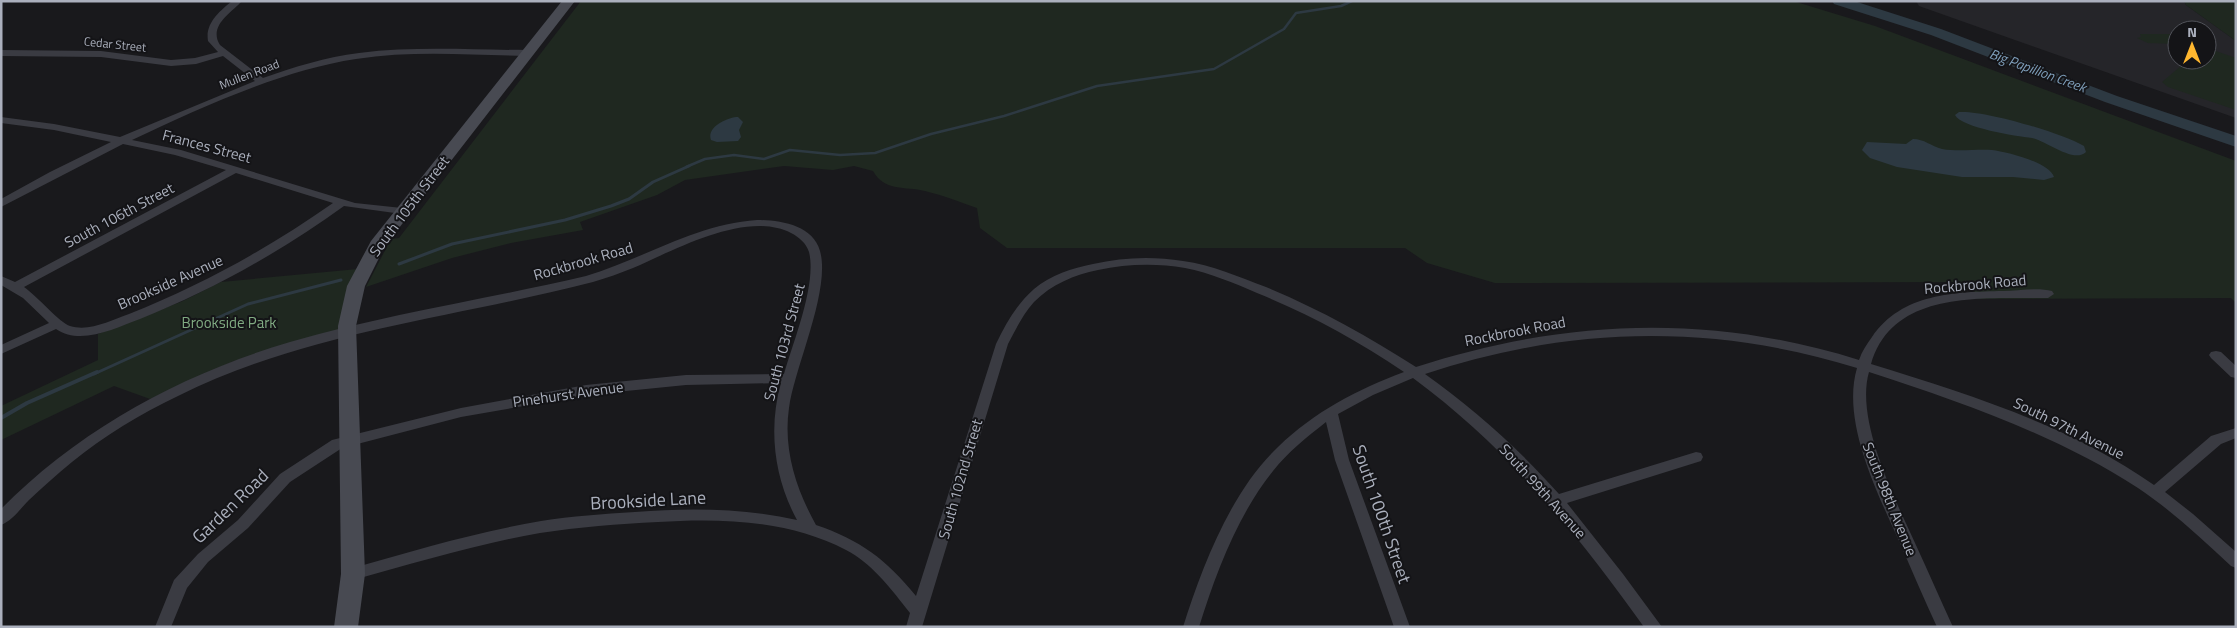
<svg xmlns="http://www.w3.org/2000/svg" width="2237" height="628" viewBox="0 0 2237 628" font-family="'Titillium Web',sans-serif">
	<rect width="100%" height="100%" fill="#19191c"/>
	<path fill="#252529" fill-rule="evenodd" d="M1916,1H2184L2186,5L2236,41V118L1919,6ZM2177,30H2207V60H2177Z"/>
	<path fill="#1f2820" d="M581,1H1793L1875,26L2236,161V303L2231,298L1977,299L1962,282L1495,283L1427,263L1405,248H1007L980,228L977,208C960,202 942,195 925,191C905,186 885,192 873,171L854,166L833,170L784,166L685,180L657,195L580,222L583,230L511,243L452,258L366,287L391,239L399,238Z
		M2184,1H2236V41L2186,5Z
		M2140,34H2177V44L2148,43L2137,38L2141,37Z
		M2207,48L2236,58V110L2168,87L2162,82L2188,60H2207Z
		M358,269L340,330L234,361L150,399L114,386L1,440V406L98,360V334L183,301L221,282Z"/>
	<path fill="#2d3942" d="M1959,112C1985,110 2061,133 2084,146L2086,152C2074,164 2045,140 2032,138C2016,136 1962,128 1955,115Z
		M738,117L743,122L739,130L741,137L738,141L717,142L711,140C706,127 728,117 738,117Z
		M1913,139C1924,139 1931,146 1942,149C1958,152 1976,149 1992,150C2007,152 2049,162 2054,177L2044,180L2013,177H1962L1897,167L1870,158L1862,150L1867,142L1906,144Z"/>
	<g fill="none" stroke-linecap="round" stroke-linejoin="round">
		<path stroke="#2d3942" stroke-width="2.5" d="M686,167L705,159L734,155L764,159L790,150L840,155L875,153L931,134L1004,116L1097,86L1214,69L1284,29L1296,13L1341,6L1352,1"/>
		<path stroke="#2d3942" stroke-width="3" d="M399,264L452,244L565,220L611,206L629,199L653,182L689,166
			M94,374L248,304L341,280"/>
		<path stroke="#2d3942" stroke-width="4" d="M1,418L27,403L97,372"/>
		<path fill="#2d3942" fill-rule="evenodd" d="M1832,1H1854L1941,29L2117,96L2236,136V147L2105,102L1931,35L1834,4Z"/>
		<path fill="#3a3b42" fill-rule="evenodd" d="M232,1H242C231,13 208,26 220,45L263,78C294,67 326,57 359,53C415,46 471,50 527,50L532,53L527,56C470,55 413,50 356,59C282,70 200,108 132,140L181,150L355,203L402,208L408,211L402,214L344,206C280,252 213,290 140,319C115,328 81,346 56,329L1,354V345L49,323L23,298L1,285V276L15,282L226,170L175,155L123,144L1,207V199L50,172L111,142L54,130L1,123V117L54,124L120,137L255,81L223,56L196,64L171,66L101,57L1,56V50L101,51L171,60L195,58L218,52L208,41C205,23 220,11 232,1ZM236,173L333,203C269,248 202,285 129,314C111,320 90,332 70,326C61,324 36,295 24,287Z
			M757,220C780,220 813,225 820,251C831,290 795,366 789,408C783,449 796,489 816,525C860,540 886,559 916,596L996,344C1006,323 1017,304 1034,289C1051,275 1072,268 1093,264C1123,257 1153,256 1183,261C1212,265 1239,277 1266,287C1319,309 1368,336 1416,367C1565,319 1709,313 1859,360C1862,351 1867,344 1872,337C1902,293 1955,292 2003,291C2018,291 2037,287 2052,291L2054,294L2048,298C1986,299 1893,288 1871,364C1968,394 2071,426 2154,485L2211,436L2236,428V438L2221,444L2165,492L2193,514L2236,552V568L2231,566C2201,538 2171,510 2138,488C2056,435 1961,402 1869,372C1855,420 1895,499 1915,543C1928,571 1940,599 1953,627H1937C1924,599 1912,571 1900,543C1878,494 1841,422 1857,368C1712,323 1570,326 1425,374C1474,409 1519,449 1559,494L1696,452L1701,453L1703,457L1701,461L1567,503L1623,574L1662,627H1644C1575,531 1509,449 1413,378L1373,395L1338,414L1349,460L1410,627H1394L1335,460L1326,422C1307,437 1288,452 1273,471C1237,516 1216,573 1199,627H1183C1202,567 1231,491 1278,447C1314,412 1358,389 1404,372C1357,340 1309,314 1257,293C1234,283 1210,273 1185,268C1156,263 1126,264 1098,270C1074,275 1052,284 1034,302C1023,314 1016,329 1008,344L922,627H906L910,613L906,608C889,586 871,563 846,550C789,520 721,518 658,522C618,524 579,527 540,533C477,544 415,563 353,580L347,578L345,574L347,570L353,568C415,550 477,532 541,521C572,516 603,514 635,512C689,508 743,508 797,520C774,478 768,428 781,383L686,385L586,395L461,417L342,448L290,482L248,528L208,562L187,588L171,627H155L174,580L198,554L238,520L280,474L332,440L461,408L586,385L686,375L784,374C793,342 817,284 809,252C806,243 799,237 791,233C746,210 675,250 633,268C620,273 607,278 593,282C454,318 308,331 178,396C140,414 104,436 72,462C57,474 43,487 29,500C21,508 12,521 1,525V509C81,428 182,374 290,342C387,314 488,299 586,276C643,259 696,224 757,220Z
			M2216,351L2221,352L2236,366V378L2231,377L2211,358L2209,355L2211,352Z"/>
		<path fill="#484a52" fill-rule="evenodd" d="M562,1H575L385,246L365,286L356,326L365,574L358,627H334L341,574L338,326L347,286L371,241Z"/>
	</g>
	<g text-anchor="middle" dominant-baseline="central" stroke-width="4" stroke-linejoin="round" paint-order="stroke">
		<g font-size="12" fill="#abb0bd" stroke="#141417">
			<text transform="translate(115 44) rotate(6)">Cedar Street</text>
			<text transform="translate(249 74) rotate(-21)">Mullen Road</text>
		</g>
		<g font-size="14" font-style="italic" fill="#7f9fbb" stroke="#141417">
			<text transform="translate(2038 70) rotate(20)">Big Papillion Creek</text>
		</g>
		<g font-size="15" fill="#abb0bd" stroke="#141417">
			<text transform="translate(207 146) rotate(15)">Frances Street</text>
			<text transform="translate(409 206) rotate(-53)">South 105th Street</text>
			<text transform="translate(119 215) rotate(-28)">South 106th Street</text>
			<text transform="translate(583 261) rotate(-16)">Rockbrook Road</text>
			<text transform="translate(170 282) rotate(-24)">Brookside Avenue</text>
			<text transform="translate(1975 284) rotate(-5)">Rockbrook Road</text>
			<text transform="translate(1515 331) rotate(-11)">Rockbrook Road</text>
			<text transform="translate(784 342) rotate(-75)">South 103rd Street</text>
			<text transform="translate(568 394) rotate(-8)">Pinehurst Avenue</text>
			<text transform="translate(2069 428) rotate(26)">South 97th Avenue</text>
			<text transform="translate(960 479) rotate(-74)">South 102nd Street</text>
			<text transform="translate(1543 491) rotate(48)">South 99th Avenue</text>
			<text transform="translate(1890 499) rotate(68)">South 98th Avenue</text>
		</g>
		<g font-size="15" fill="#80aa82" stroke="#141417">
			<text x="229" y="322">Brookside Park</text>
		</g>
		<g font-size="18" fill="#abb0bd" stroke="#141417">
			<text transform="translate(648 500) rotate(-3)">Brookside Lane</text>
			<text transform="translate(230 506) rotate(-44)">Garden Road</text>
			<text transform="translate(1382 514) rotate(71)">South 100th Street</text>
		</g>
	</g>
	<rect width="2237" height="628" fill="none" stroke="#abb0bd" stroke-width="5"/>
	<g transform="translate(2192 45)"><circle r="24" fill="#141417" stroke="#505259"/>
	<path d="M0-4L9 19L0 12L-9 19Z" fill="#ffb72f"/>
	<text y="-8" font-size="14" font-weight="bold" text-anchor="middle" fill="#abb0bd">N</text>
	</g>
</svg>
